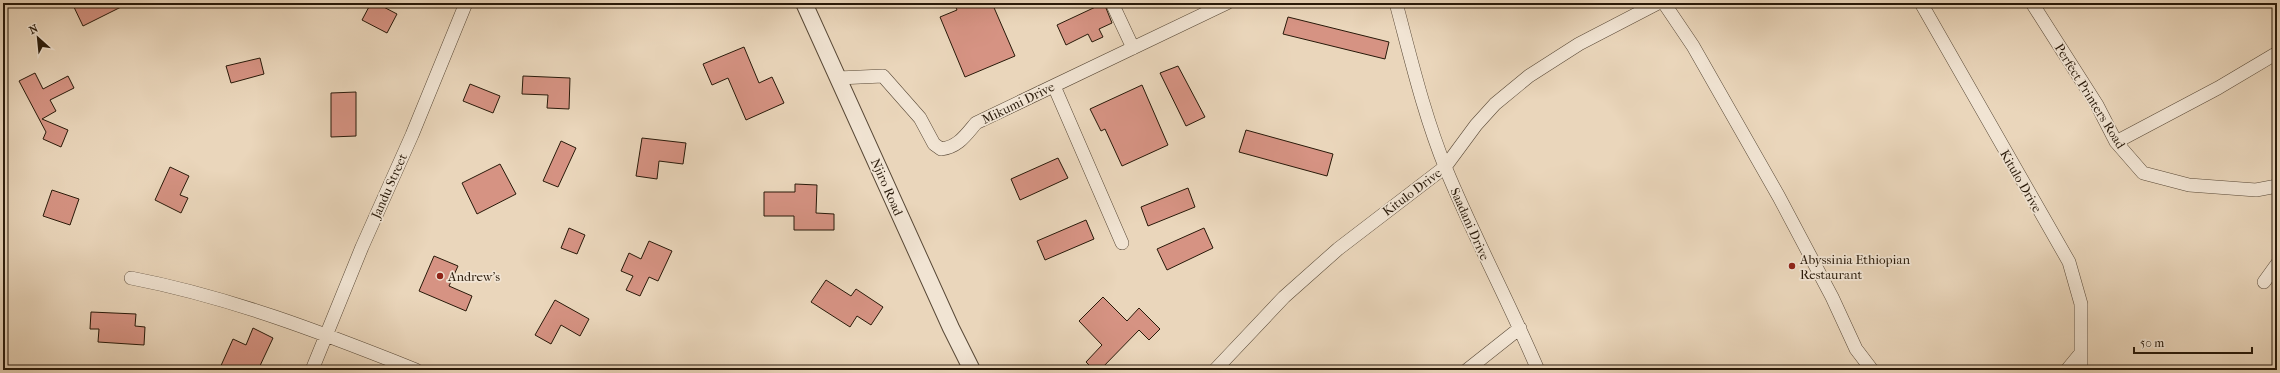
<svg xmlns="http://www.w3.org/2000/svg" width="2280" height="373" viewBox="0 0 2280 373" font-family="'IM FELL French Canon',serif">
	<rect width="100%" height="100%" fill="#ead6bb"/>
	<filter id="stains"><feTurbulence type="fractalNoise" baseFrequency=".005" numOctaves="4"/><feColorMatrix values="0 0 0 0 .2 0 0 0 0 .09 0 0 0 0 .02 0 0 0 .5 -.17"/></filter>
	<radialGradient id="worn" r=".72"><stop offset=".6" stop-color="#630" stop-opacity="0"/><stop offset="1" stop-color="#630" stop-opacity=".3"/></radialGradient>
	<path fill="#d69383" stroke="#281909" d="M72,3H129L83,26Z
		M371,3H376L397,14L387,33L362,20Z
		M954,3H992L1015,56L965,77L940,17L957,10Z
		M1104,3L1112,23L1099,29L1103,37L1092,42L1088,34L1066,45L1057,25Z
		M1288,17L1389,42L1385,59L1283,34Z
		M744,47L759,83L772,77L784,103L746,120L728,78L712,85L703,64Z
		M260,58L264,74L231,83L226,66Z
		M1178,66L1205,117L1186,126L1160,73Z
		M35,73L43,89L68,76L74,88L50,100L56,111L42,119L68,130L61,147L43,139L46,132L19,81Z
		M523,76L570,78L569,109L547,108L548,95L522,94Z
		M470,84L500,96L493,113L463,101Z
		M1142,85L1168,145L1122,166L1105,129L1101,131L1090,109Z
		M356,92V136L331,137V93Z
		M1246,130L1333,154L1327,176L1239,152Z
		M642,138L686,143L683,164L659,161L657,179L636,176Z
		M561,141L576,148L558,187L543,181Z
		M1058,158L1068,178L1020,200L1011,179Z
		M500,164L516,194L477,214L462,183Z
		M170,167L189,176L180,195L188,198L181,213L155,200Z
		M795,184L817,185L816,213L834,214V230H794V216H764V192H795Z
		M1188,188L1195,207L1148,226L1141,207Z
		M52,190L79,199L70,225L43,216Z
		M1086,220L1094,239L1045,260L1037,241Z
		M569,228L585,235L577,254L561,248Z
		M1204,228L1213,248L1167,270L1157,249Z
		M649,241L672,251L658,281L649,277L640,296L626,290L633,276L621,271L629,253L641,259Z
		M434,256L458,266L449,286L472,296L466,311L419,291Z
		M826,280L851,296L856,289L883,307L871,325L857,316L850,327L811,302Z
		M1103,297L1127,321L1139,308L1160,329L1149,340L1139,330L1100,370H1094L1086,362L1102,345L1079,321Z
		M555,300L589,319L580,336L561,325L551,344L535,335Z
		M91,312L136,314L135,326L145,327L144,345L98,342L99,329H90Z
		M253,328L273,338L258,370H219L233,339L246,345Z"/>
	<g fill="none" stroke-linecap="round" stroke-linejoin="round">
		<defs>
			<path id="minor" d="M1112,3L1133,48
				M1396,3C1411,59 1424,115 1446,169C1474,237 1509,302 1538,370
				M1664,3L1693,46L1779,197L1832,297L1856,349L1872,370
				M1921,3L2069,262L2081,304V370
				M2032,3L2097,105L2116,142L2143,173L2189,185L2256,190L2277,186
				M838,78L883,76L920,118L934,144L941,149C958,147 965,136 976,123L1227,3
				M1054,86L1122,243
				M2116,142L2218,88L2277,53
				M131,278C230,297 323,333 416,370
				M2264,282L2277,264
				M312,370L362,247L412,135L466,3
				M1215,370L1284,297L1338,249L1445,167L1476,125L1495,104L1529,76L1579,44L1658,3
				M1467,370L1520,328
				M2067,370L2081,353"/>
			<path id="tertiary" d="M804,3L951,328L972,370"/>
		</defs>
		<use href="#minor" stroke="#584836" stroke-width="14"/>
		<use href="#tertiary" stroke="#584836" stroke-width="18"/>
		<use href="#minor" stroke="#f1e4d3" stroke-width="13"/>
		<use href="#tertiary" stroke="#f1e4d3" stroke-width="16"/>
	</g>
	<g fill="#8f2418" stroke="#f1e4d3" stroke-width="1.5">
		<circle cx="1792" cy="266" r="4"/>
		<circle cx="440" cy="276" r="4"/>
	</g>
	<g text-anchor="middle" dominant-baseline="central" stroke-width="3.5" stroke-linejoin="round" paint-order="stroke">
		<g font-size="13" fill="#281909" stroke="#f1e4d3">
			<text transform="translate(2090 96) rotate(58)">Perfect Printers Road</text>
			<text transform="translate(1018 103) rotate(-26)">Mikumi Drive</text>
			<text transform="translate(2021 181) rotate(60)">Kitulo Drive</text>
			<text transform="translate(389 186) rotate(-66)">Jandu Street</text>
			<text transform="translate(887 187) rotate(66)">Njiro Road</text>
			<text transform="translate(1412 192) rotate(-37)">Kitulo Drive</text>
			<text transform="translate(1470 224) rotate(66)">Saadani Drive</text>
		</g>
		<g font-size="13" fill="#281909" stroke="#f1e4d3" text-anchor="start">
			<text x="1800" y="259">Abyssinia Ethiopian<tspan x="1800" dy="15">Restaurant</tspan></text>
			<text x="448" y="276">Andrew's</text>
		</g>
	</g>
	<rect width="2280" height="373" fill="none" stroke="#ead6bb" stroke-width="16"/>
	<rect x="4" y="4" width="2272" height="365" fill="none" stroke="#281909" stroke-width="2"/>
	<rect x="8" y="8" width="2264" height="357" fill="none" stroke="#281909"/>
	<g transform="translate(38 38) rotate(333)" stroke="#f1e4d3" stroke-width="3" paint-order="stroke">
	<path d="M0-3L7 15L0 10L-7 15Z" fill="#281909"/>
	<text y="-6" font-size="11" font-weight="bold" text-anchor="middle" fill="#281909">N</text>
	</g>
	<path d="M2134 347v6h118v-6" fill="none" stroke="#281909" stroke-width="2"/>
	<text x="2140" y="347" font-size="12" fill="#281909" stroke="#f1e4d3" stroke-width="3" paint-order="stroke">50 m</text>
	<rect width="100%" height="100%" filter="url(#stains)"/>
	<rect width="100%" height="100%" fill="url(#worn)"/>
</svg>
